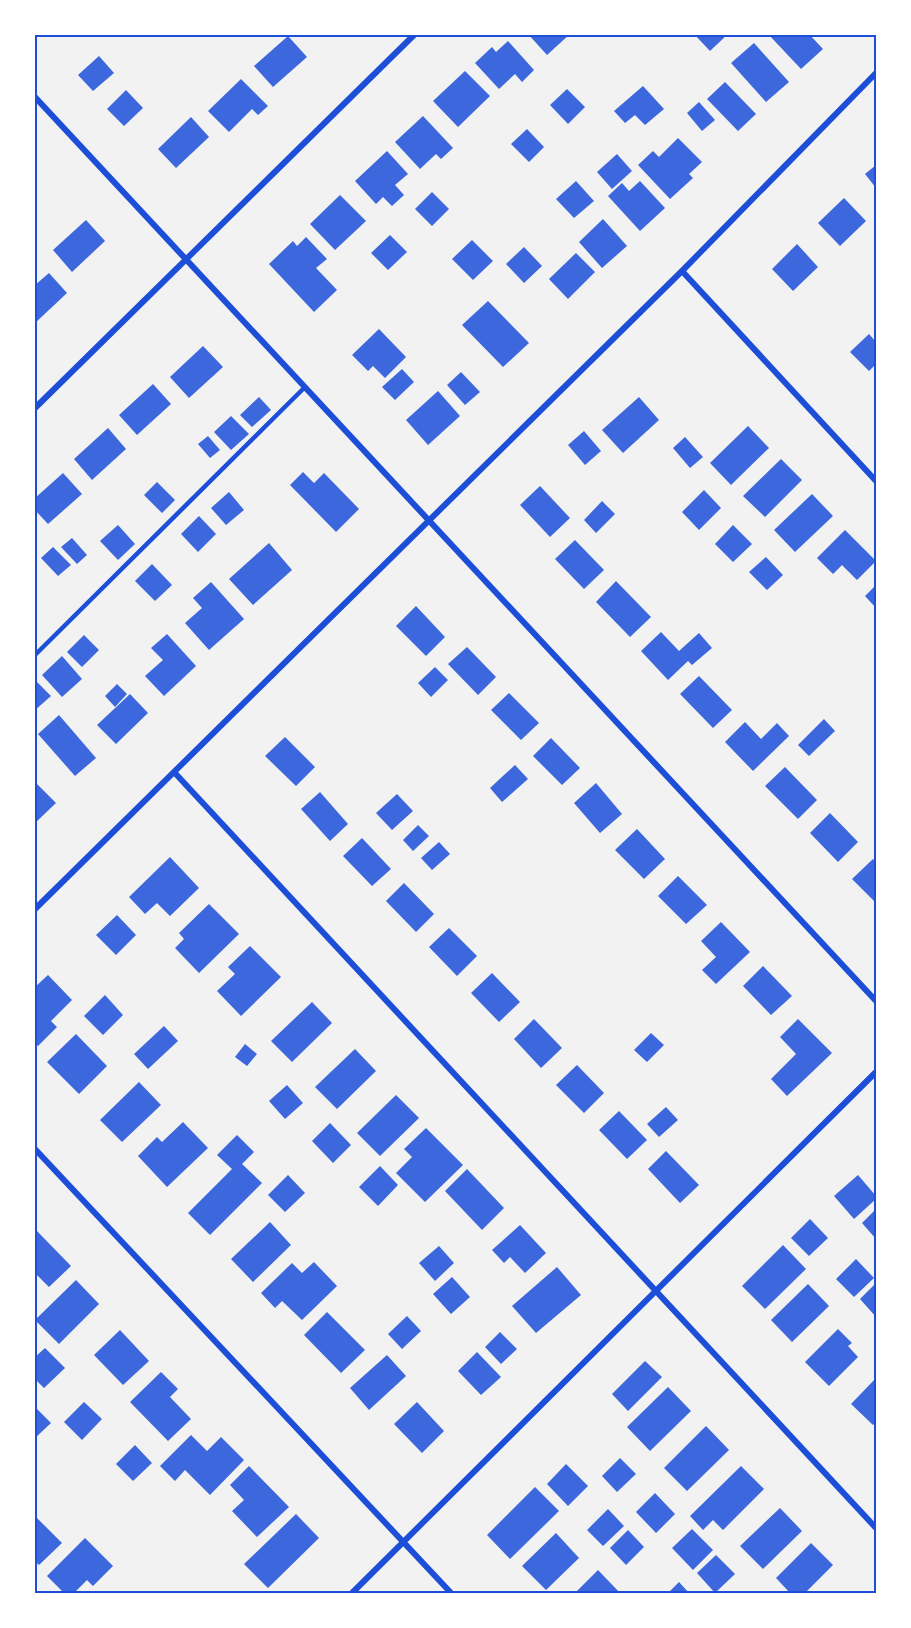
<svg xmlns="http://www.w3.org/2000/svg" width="911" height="1628" viewBox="0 0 911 1628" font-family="Karla,sans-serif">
	<rect width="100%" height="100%" fill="#f2f2f2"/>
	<path fill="#3d67dc" d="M528,34H570L547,55Z
		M694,34H728L710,51Z
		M768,34H809L823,49L801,69Z
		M288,36L307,57L273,87L254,66Z
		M508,41L534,70L522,82L515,74L499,89L475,63L492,47L496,52Z
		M754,43L789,82L766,102L731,63Z
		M99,56L114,73L93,91L78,75Z
		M465,71L490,96L458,127L433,101Z
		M241,79L268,106L258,115L252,109L229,132L208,111Z
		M725,82L756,114L738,131L707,99Z
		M643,86L664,109L645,125L635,115L625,123L614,111Z
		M567,89L585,107L568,124L550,105Z
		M126,90L143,108L124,126L107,109Z
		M699,102L715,120L702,131L687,113Z
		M423,116L453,148L441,159L436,154L420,169L395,142Z
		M191,117L209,137L176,168L158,149Z
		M527,129L544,147L529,162L511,144Z
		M678,138L702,162L689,174L693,178L670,199L638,165L653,151L659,157Z
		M387,151L408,174L395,185L404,195L392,206L383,197L376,204L355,181Z
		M617,154L632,171L612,189L597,172Z
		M876,165V188L865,174Z
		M576,181L594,201L574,218L556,199Z
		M640,181L665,208L640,231L608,196L622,183L629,191Z
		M432,192L449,209L432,226L415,209Z
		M340,195L366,221L335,250L310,224Z
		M844,198L866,221L840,246L818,223Z
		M603,219L627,246L602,268L579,242Z
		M86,220L105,241L72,272L53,250Z
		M390,235L407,252L388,270L371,253Z
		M306,237L327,259L316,268L337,290L314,312L269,264L293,241L297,246Z
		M472,240L493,261L473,280L452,259Z
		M797,244L818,267L793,291L772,269Z
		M524,247L542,266L524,283L506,264Z
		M576,253L595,272L568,299L549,279Z
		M49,273L67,293L34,324V286Z
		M488,301L529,343L503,367L462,325Z
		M379,329L406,357L385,378L373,366L368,371L352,355Z
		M869,334L876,342V364L869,371L850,352Z
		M203,346L223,367L189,398L170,377Z
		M402,369L414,382L395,400L382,387Z
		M461,372L480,392L465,405L447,385Z
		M153,384L171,404L137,435L119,415Z
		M438,391L460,416L428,445L406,420Z
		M259,397L271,410L252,427L240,415Z
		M639,397L659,420L623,453L602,430Z
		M231,416L249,434L231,450L214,432Z
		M748,426L769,448L731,485L710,463Z
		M108,428L126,449L92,480L74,459Z
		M584,431L601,451L585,465L568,445Z
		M208,436L220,450L210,458L198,444Z
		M685,437L703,457L690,468L673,448Z
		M781,459L802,480L765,517L743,496Z
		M303,472L314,483L324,473L359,509L336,532L290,485Z
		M63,473L82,494L48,524L34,509V499Z
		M157,482L175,500L162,513L144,495Z
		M540,486L570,518L550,537L520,505Z
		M704,490L721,508L699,530L682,512Z
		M229,492L244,510L226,525L211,508Z
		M812,494L833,516L795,552L774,530Z
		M602,501L615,514L596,533L584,520Z
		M199,516L216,534L198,552L181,534Z
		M118,525L135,544L118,560L100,541Z
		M733,525L752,544L733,562L715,544Z
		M845,530L876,561L857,580L842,565L833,574L817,558Z
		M72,538L87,555L77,564L61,547Z
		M575,540L604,570L584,589L555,559Z
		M269,543L292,570L253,605L229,579Z
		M53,547L71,565L58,576L41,558Z
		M766,557L783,575L767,590L749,572Z
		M152,564L172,585L155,601L135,581Z
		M616,581L651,617L630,637L596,602Z
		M211,582L244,619L209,650L185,623L202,608L193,598Z
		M876,585V608L865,596Z
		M416,606L445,637L426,656L396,626Z
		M661,632L679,651L699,633L712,648L692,665L688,661L668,680L641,651Z
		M167,634L196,666L164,696L145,676L163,660L151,648Z
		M84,635L99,650L82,667L67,652Z
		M467,647L496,677L478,695L448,664Z
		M62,656L82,679L62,697L42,675Z
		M435,667L448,680L431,697L418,683Z
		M699,676L732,710L713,728L680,694Z
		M34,679L51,696L34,711Z
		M117,684L127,694L115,707L105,696Z
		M509,693L539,723L521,740L491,710Z
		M130,694L148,713L116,744L97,725Z
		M59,715L96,758L75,776L38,734Z
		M824,719L835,731L809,756L798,745Z
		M745,722L761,739L777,723L789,736L753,771L725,742Z
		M285,737L315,767L296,786L265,756Z
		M551,738L580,768L562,785L533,756Z
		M515,765L528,779L502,802L490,788Z
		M785,767L817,800L798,819L765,786Z
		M34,781L56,803L34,824Z
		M596,783L622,814L600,833L574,803Z
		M320,792L348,824L330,841L301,809Z
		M397,794L413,811L392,830L376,813Z
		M830,813L858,842L838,862L810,833Z
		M418,825L429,836L413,851L403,840Z
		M637,829L665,859L644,879L615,850Z
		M362,838L391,869L372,886L343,856Z
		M439,842L450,854L432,870L421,858Z
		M170,857L199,888L170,916L157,903L145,914L129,897Z
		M873,859L876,862V903L852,879Z
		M678,876L707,905L686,924L658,896Z
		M404,883L434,914L416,932L386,901Z
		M209,904L239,934L199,973L175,948L184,939L179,933Z
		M117,915L136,935L116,955L96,935Z
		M721,922L750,952L716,984L702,970L716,957L701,941Z
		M449,928L477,956L457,976L429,947Z
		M250,946L281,977L241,1016L217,991L235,974L228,967Z
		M763,966L792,996L771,1015L743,986Z
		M492,973L520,1002L499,1022L471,993Z
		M48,975L72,1000L51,1021L57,1027L38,1046L34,1043V988Z
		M105,995L123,1015L103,1035L84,1016Z
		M312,1002L332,1023L292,1062L271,1041Z
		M534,1019L562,1048L541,1068L514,1039Z
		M798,1019L832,1053L787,1096L771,1079L796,1054L780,1037Z
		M164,1026L178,1041L148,1069L134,1054Z
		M651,1033L664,1045L647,1062L634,1050Z
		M76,1034L107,1066L79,1094L47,1062Z
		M245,1044L257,1054L247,1066L235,1057Z
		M355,1049L376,1071L337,1109L315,1087Z
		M577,1065L604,1093L584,1113L556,1085Z
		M139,1082L161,1105L122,1142L100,1120Z
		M287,1085L303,1103L285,1119L269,1101Z
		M396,1095L419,1118L380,1156L357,1133Z
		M666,1107L678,1120L659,1137L647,1124Z
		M619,1111L647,1140L627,1159L599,1130Z
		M183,1122L208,1148L167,1187L138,1156L157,1137L162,1142Z
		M330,1123L351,1145L333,1163L312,1141Z
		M426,1128L463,1165L425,1202L396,1173L412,1157L404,1149Z
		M237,1135L254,1152L242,1164L262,1183L210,1235L188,1213L232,1169L217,1155Z
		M666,1151L699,1185L680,1203L648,1169Z
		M380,1166L398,1185L378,1206L359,1187Z
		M467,1169L504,1208L482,1230L445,1191Z
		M288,1175L305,1193L285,1212L268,1195Z
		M858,1175L876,1196V1199L854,1219L834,1196Z
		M876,1209V1239L862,1223Z
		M810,1219L828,1238L809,1256L791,1238Z
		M270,1222L291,1245L253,1282L231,1259Z
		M520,1225L546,1253L525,1273L510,1257L504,1263L492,1250Z
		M36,1230L71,1266L49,1287L34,1272V1232Z
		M783,1245L806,1269L765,1309L742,1286Z
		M439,1246L454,1263L435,1281L419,1263Z
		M856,1259L874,1278L854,1297L836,1279Z
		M314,1262L337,1286L302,1320L282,1301L275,1308L261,1293L292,1263L302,1273Z
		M557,1267L581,1295L536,1333L512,1306Z
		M452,1277L470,1297L451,1314L433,1294Z
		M76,1280L99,1304L59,1344L35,1320Z
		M876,1283V1317L860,1299Z
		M808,1284L829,1306L792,1342L771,1320Z
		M327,1312L365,1350L341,1373L304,1335Z
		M407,1316L421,1331L402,1349L388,1334Z
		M838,1329L852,1343L848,1346L858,1357L829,1386L805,1362Z
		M120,1330L149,1361L123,1385L94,1355Z
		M500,1332L517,1349L501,1364L485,1347Z
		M45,1348L65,1368L44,1388L34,1378V1358Z
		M477,1352L501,1377L481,1395L458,1371Z
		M387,1355L406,1376L369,1410L350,1388Z
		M645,1361L662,1377L628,1411L612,1394Z
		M161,1372L178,1389L170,1397L191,1419L168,1441L130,1402Z
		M876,1378V1422L873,1425L851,1404Z
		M668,1387L691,1411L650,1451L627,1427Z
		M84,1402L102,1419L82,1440L64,1422Z
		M417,1402L444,1431L422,1453L394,1424Z
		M34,1406L51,1423L34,1439Z
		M706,1426L729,1450L687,1491L664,1468Z
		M191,1435L207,1451L221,1437L244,1460L210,1495L185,1470L175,1481L160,1466Z
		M135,1445L152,1463L133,1481L116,1464Z
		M620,1458L636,1474L617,1492L602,1476Z
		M566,1464L588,1486L568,1506L547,1484Z
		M249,1466L289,1507L257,1537L232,1511L244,1500L230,1485Z
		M741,1466L764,1489L723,1530L713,1520L703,1530L690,1516Z
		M535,1487L559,1511L510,1559L487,1535Z
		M655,1493L675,1514L656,1533L636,1512Z
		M780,1508L802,1531L763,1569L740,1546Z
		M608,1509L624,1526L603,1546L587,1530Z
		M296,1514L319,1538L268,1588L244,1564Z
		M34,1515L62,1543L39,1565L34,1560Z
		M692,1529L713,1550L693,1570L672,1548Z
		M628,1530L644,1547L626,1565L610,1548Z
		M556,1533L579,1558L546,1590L522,1566Z
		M85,1538L113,1566L93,1586L87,1580L73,1594H65L47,1576Z
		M811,1543L833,1565L804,1594H791L776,1578Z
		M716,1555L735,1574L715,1593L697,1573Z
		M598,1570L621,1594H574Z
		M679,1582L690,1594H667Z"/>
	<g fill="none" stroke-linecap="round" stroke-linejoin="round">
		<path stroke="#1d4ed8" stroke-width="4.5" d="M34,656L305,387"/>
		<path stroke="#1d4ed8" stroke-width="6" d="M34,96L876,1001
			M682,271L876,481
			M34,409L415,34
			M174,772L876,1528
			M34,910L682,271L876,73
			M34,1148L452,1594
			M351,1594L876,1072"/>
	</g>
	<rect width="911" height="1628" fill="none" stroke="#ffffff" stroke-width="72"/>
	<rect x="36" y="36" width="839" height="1556" fill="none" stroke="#1d4ed8" stroke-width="2"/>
</svg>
